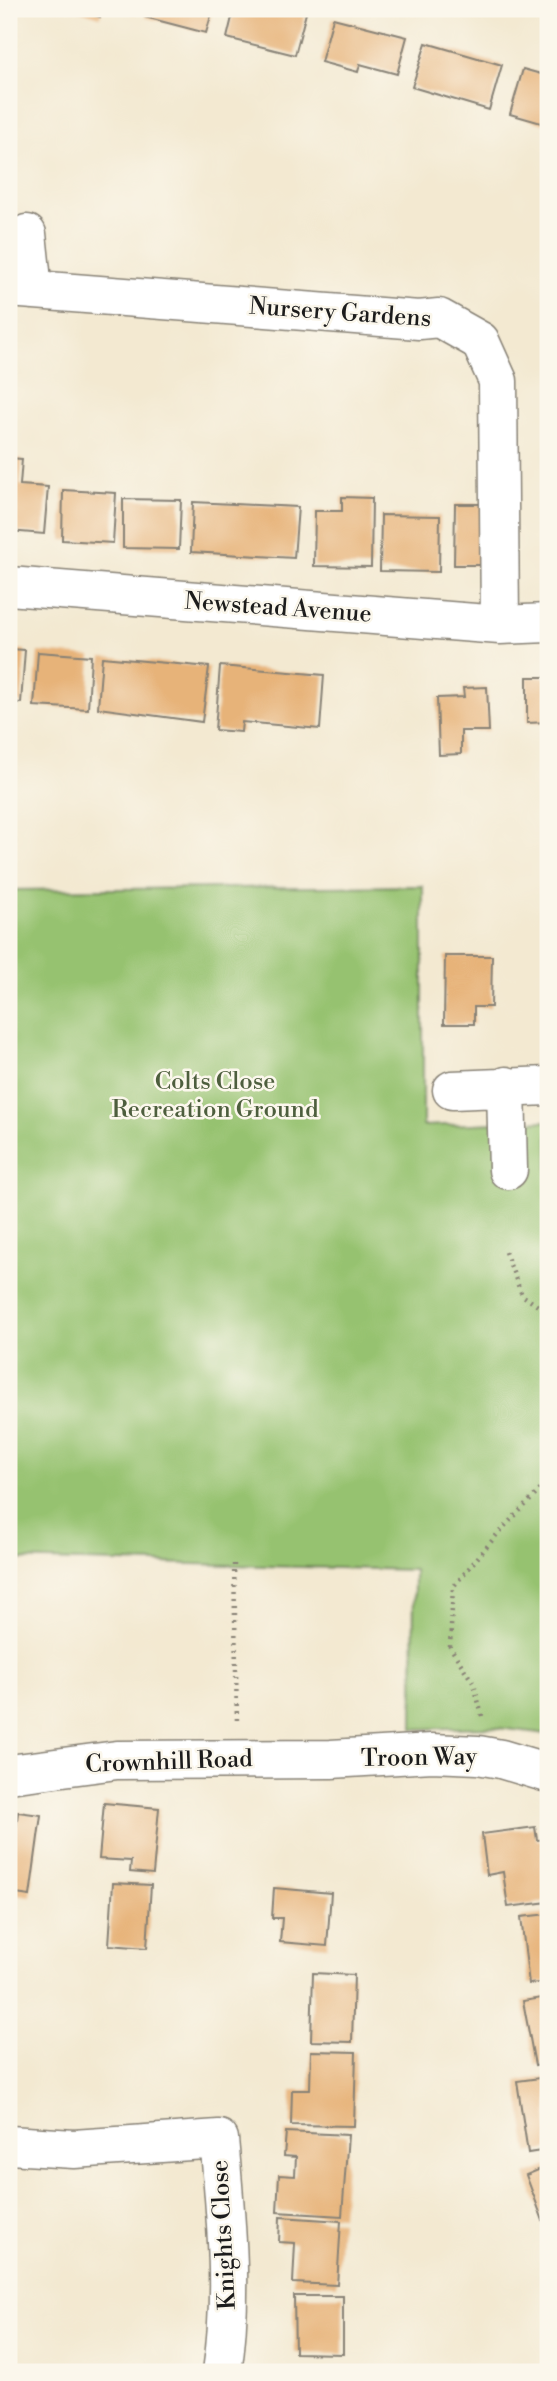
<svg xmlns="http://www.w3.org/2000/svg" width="557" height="2381" viewBox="0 0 557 2381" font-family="'Libre Bodoni',serif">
	<rect width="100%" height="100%" fill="#fbf7ec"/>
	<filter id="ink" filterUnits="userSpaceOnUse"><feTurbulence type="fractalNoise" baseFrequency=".0143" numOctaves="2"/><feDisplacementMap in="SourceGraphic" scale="14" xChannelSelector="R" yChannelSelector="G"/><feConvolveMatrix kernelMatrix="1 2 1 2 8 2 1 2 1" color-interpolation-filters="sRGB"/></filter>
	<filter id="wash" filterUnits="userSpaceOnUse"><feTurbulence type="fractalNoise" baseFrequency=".00686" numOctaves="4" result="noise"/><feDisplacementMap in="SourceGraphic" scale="28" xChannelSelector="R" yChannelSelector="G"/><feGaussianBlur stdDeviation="1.57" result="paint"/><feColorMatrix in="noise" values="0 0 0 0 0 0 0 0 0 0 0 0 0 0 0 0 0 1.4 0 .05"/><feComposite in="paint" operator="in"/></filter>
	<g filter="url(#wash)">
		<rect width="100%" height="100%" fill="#f3e9d1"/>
		<path fill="#96c26f" stroke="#596f46" stroke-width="2" d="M423,886V1126L548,1121V1734L490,1727L413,1729L414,1570L9,1559V890Z"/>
		<g id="blocks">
			<path fill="#e7b379" d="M75,9H102L100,17Z
				M119,9H137L135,14Z
				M148,9H213L206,33L145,17Z
				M234,9H290L306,13L295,55L227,38Z
				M333,18L407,37L397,74L360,64L358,72L321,62Z
				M426,43L502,65L489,110L412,87Z
				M523,69L548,76V125L510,114Z
				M9,458L22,459L20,485L48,487L44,534L9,531Z
				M63,490L116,493L113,543L62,540Z
				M342,497L372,498L371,567L314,566L315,511H342Z
				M123,499L181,500L179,549L123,548Z
				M193,502L298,507L294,558L191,552Z
				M455,504H487V565H454Z
				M381,515L440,516L439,572L380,571Z
				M9,649L25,650L21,703L9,702Z
				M38,652L91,656L88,709L34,706Z
				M102,657L209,667L202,722L98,708Z
				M220,666L324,675L320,729L242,722L241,732L215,730Z
				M527,677H548V722L527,723Z
				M487,687L489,731H461V754L439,755L437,698L464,697L463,688Z
				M445,956H492L491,1007H474V1024H444Z
				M104,1803L159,1808L153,1874L130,1872L131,1861L99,1859Z
				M18,1812L41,1815L30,1896L9,1893V1849L13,1850Z
				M535,1827L537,1840L548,1839V1902L508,1907L503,1872L487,1875L482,1834Z
				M113,1883L151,1885L147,1948L109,1945Z
				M274,1888L331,1893L327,1946L280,1942L282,1918H272Z
				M548,1914V1982L529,1984L521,1917Z
				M313,1973L354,1975L352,2042L311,2041Z
				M548,1997V2063L535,2065L523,2001Z
				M311,2051L356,2052L354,2126L291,2125L292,2090H310Z
				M548,2077V2150L528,2153L517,2081Z
				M286,2132L348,2135L342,2216L277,2212L279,2175L295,2176L296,2157L284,2156Z
				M548,2166V2234L526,2175Z
				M280,2217L341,2221L337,2285L293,2283L295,2243L279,2242Z
				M294,2296H343V2354L295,2353Z"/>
		</g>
	</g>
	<g filter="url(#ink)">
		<use href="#blocks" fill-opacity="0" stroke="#888276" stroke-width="2"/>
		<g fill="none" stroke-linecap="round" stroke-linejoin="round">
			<defs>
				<path id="minor" d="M27,234L33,290
					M9,288L419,320L439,318L480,341L498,381L500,625
					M9,586L500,625L548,623
					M506,1086L508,1170
					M452,1090L548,1086
					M9,1774L117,1760L331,1759L432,1753L478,1755L501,1759L548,1773
					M9,2145L74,2149L219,2139C226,2217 234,2295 222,2372"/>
			</defs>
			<use href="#minor" stroke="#888276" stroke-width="41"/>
			<path stroke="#888276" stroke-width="4.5" stroke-dasharray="2 5" stroke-linecap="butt" d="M505,1252L522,1295L548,1313
				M234,1564L237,1723
				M482,1716L474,1684L450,1647L453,1587L500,1531L548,1482"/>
			<use href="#minor" stroke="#fff" stroke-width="38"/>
		</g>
	</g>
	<g text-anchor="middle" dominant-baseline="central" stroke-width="5" stroke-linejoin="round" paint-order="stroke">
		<g font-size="24" fill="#1c1c1c" stroke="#fbf7ec">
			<text transform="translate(340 313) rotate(4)">Nursery Gardens</text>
			<text transform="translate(278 608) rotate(4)">Newstead Avenue</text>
			<text transform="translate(419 1758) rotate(-1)">Troon Way</text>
			<text transform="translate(169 1762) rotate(-2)">Crownhill Road</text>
			<text transform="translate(224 2235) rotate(-93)">Knights Close</text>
		</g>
		<g font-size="24" fill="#4d5e3d" stroke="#fbf7ec">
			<text x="215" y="1082">Colts Close<tspan x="215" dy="28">Recreation Ground</tspan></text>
		</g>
	</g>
	<rect width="557" height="2381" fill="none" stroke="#fbf7ec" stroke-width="35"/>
</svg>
